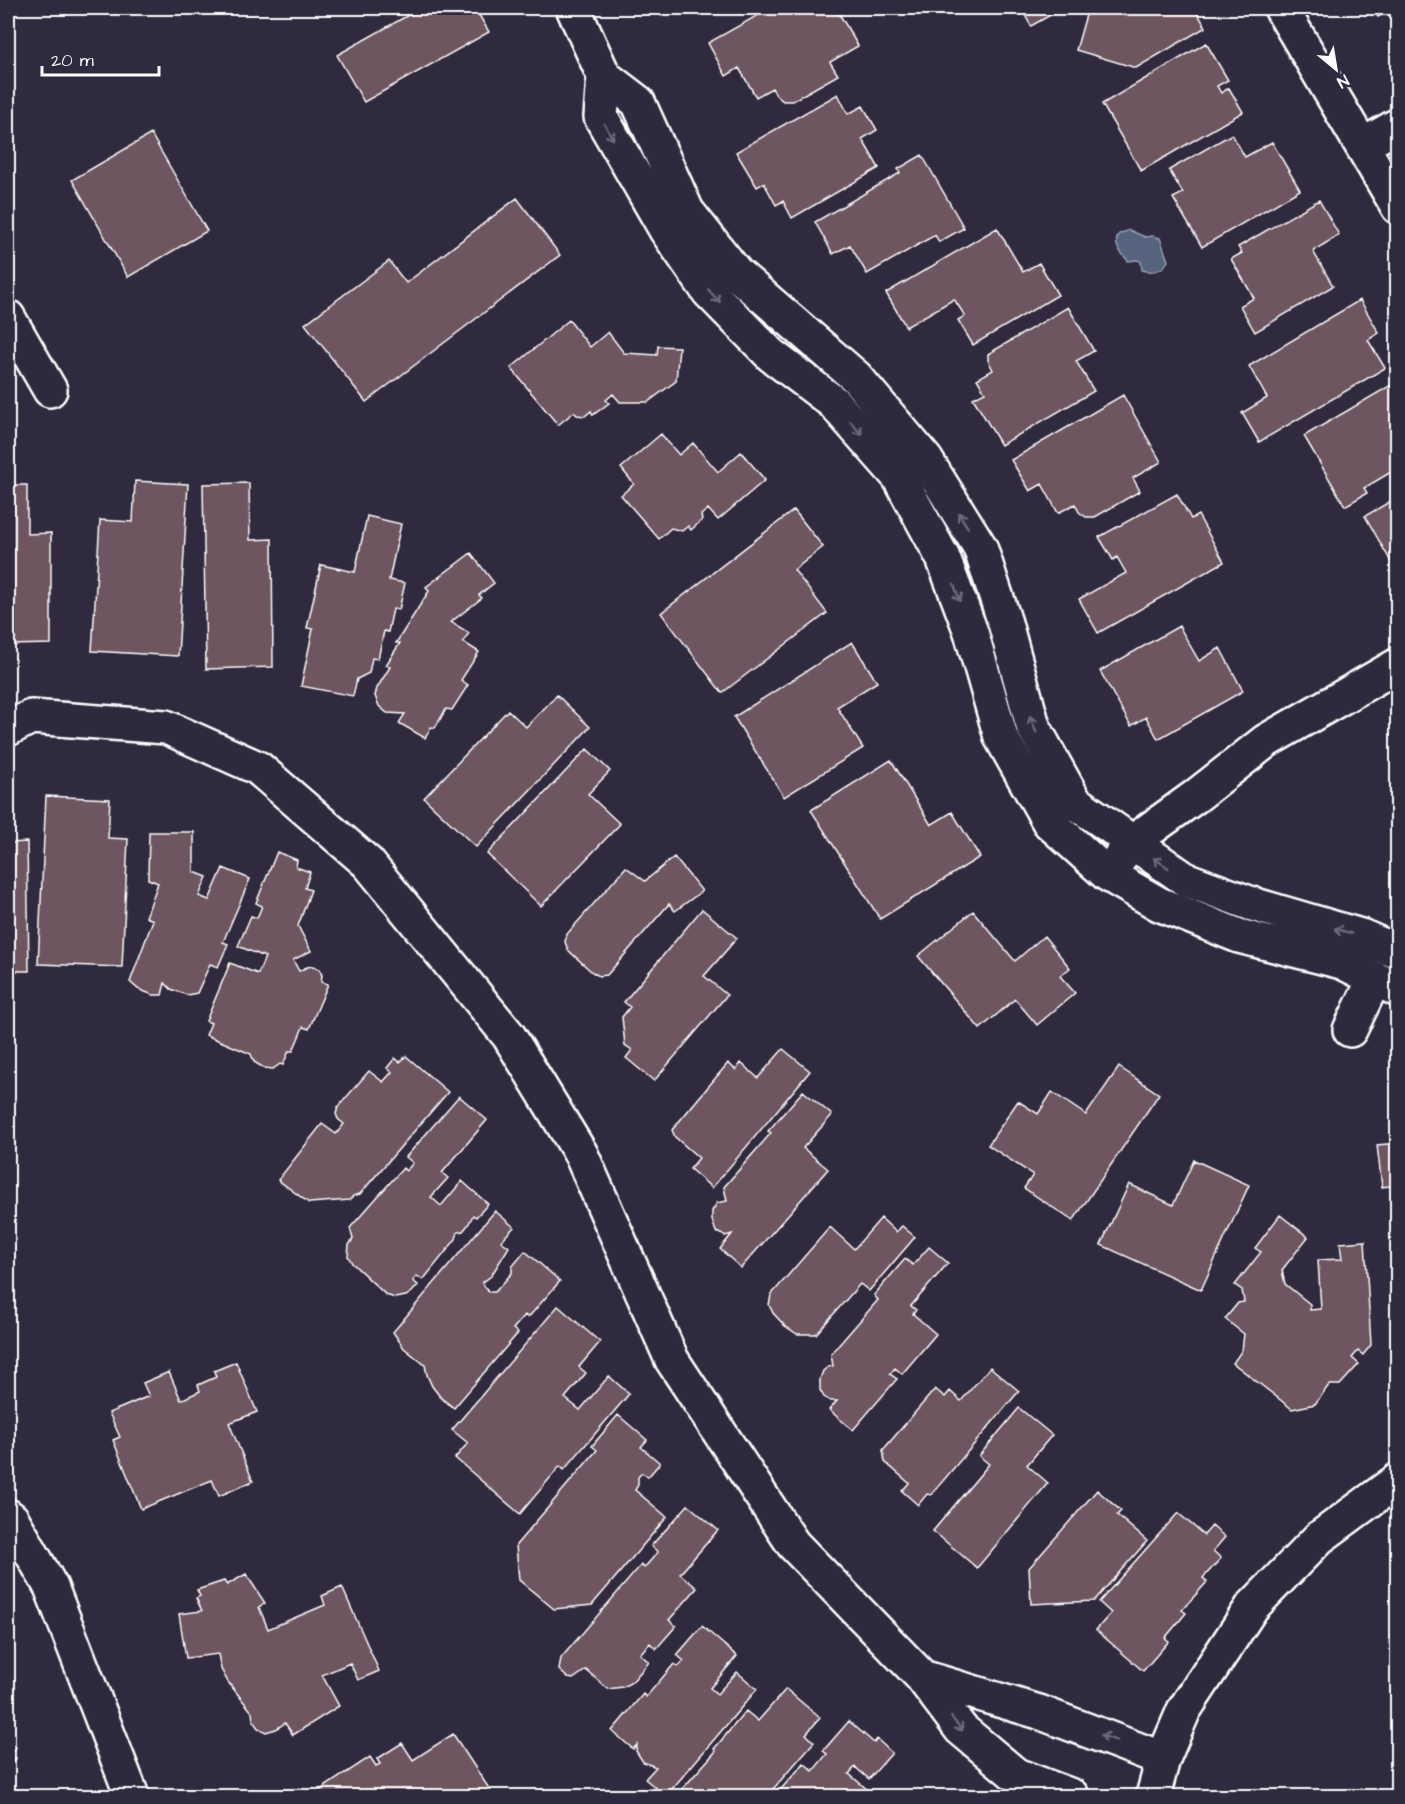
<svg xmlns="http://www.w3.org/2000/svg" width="1405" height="1804" viewBox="0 0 1405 1804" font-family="'Architects Daughter',sans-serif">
	<rect width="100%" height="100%" fill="#2f2a3d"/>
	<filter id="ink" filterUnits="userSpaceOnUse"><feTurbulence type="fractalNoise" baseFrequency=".0167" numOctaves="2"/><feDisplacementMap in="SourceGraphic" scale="12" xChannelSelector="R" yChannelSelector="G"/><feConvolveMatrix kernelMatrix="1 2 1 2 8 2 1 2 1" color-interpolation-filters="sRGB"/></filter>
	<g filter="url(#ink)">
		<path fill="#55637f" stroke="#99a1b2" stroke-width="1.5" d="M1129,230L1145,237L1153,236L1160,238L1168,261C1162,272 1153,273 1142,270L1141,262L1138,260L1128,261C1121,252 1112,245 1119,234Z"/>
		<path fill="#6d565e" stroke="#fff" stroke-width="1.5" d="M421,8H475L489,32L364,102L337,55Z
			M771,8H836L858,46L830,62L838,75L792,101H783L776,95L772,88L756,97L739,68L726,76L708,43Z
			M1021,8H1063L1031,26Z
			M1099,8H1194L1206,27L1136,68L1076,50L1086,15Z
			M1373,8H1398V21L1391,10L1378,17Z
			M1206,43L1228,80L1217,86L1221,93L1229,88L1243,112L1141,171L1102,104Z
			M838,94L848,114L863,106L877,130L862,139L879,168L792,218L783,201L776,205L764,183L757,187L736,152Z
			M151,134L207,231L128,277L72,180Z
			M1232,134L1245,157L1272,142L1300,190L1202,247L1173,198L1183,193L1169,170Z
			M922,155L964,228L939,242L935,235L867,274L850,245L833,254L815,222L900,173L898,169Z
			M517,198L560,255L366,402L305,324L389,261L406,283Z
			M1319,200L1339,235L1313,251L1333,286L1255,332L1240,306L1254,298L1231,259L1242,253L1238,247Z
			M997,228L1023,272L1039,263L1058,295L973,345L958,320L965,316L954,299L906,327L886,293Z
			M1360,300L1379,333L1368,340L1385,368L1259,442L1242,413L1267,398L1249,366Z
			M1068,307L1094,351L1076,361L1094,391L1001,445L973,398L985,392L977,379L993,370L988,360V354Z
			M569,320L590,347L608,332L624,353L657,355L658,346L679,347L676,381L648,402H620L613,394L606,400L609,403L593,415L591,411L585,416L577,415L574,412L558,425L511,368Z
			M1398,381V468L1364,488L1367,493L1345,506L1304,436Z
			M1123,395L1161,462L1133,478L1140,491L1095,517H1086L1079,512L1075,504L1058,513L1042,484L1030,491L1011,460Z
			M661,434L679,455L693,443L718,472L741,452L765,480L718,520L708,509L701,515L702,520L691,530L688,526L682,531L671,528L659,539L621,495L634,484L621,468Z
			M135,481L188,484L178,656L92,651L100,520L133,522Z
			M249,483L250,540L272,539L273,667L206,669L203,484Z
			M8,485H27V534L51,533V644L8,645Z
			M1177,494L1191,519L1198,515L1224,562L1098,633L1079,599L1126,573L1117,557L1113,560L1099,537Z
			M1398,497V574L1365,516Z
			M794,510L823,547L794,570L827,613L722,693L661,613Z
			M367,516L401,524L389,580L405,583L399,610L393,609L388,632L384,631L378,659L372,658L369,673L357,679L353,696L301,686L313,629L307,628L321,565L355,572Z
			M471,553L494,583L479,595L482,598L451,622L469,633L463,642L479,652L461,680L468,685L452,710L446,709L435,728L431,727L425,738L399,723L405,714L387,713L379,706L375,696L377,688L390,667L386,665L400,643H396L429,591L426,587Z
			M1179,626L1199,661L1220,648L1243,691L1158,739L1146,717L1131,726L1100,671Z
			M852,642L877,682L837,707L863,748L784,797L734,717Z
			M557,695L590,727L476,847L424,798L508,710L526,727Z
			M587,749L610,771L588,794L620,824L541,906L487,854Z
			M891,760L931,825L952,812L980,857L880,919L811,810Z
			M46,796L110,799L108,838L128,839L122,967L38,964Z
			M149,832H194V872L207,877L199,896L209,900L223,868L250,879L223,942L228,944L218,967L210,964L197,993L187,995L171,989L165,983L162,995H153L138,989L130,982L153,920L146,917L158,883L148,879Z
			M27,842L29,971H8V843Z
			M277,852L297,860L296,867L310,872L305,888L311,890L298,926L311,951L293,960L299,971L307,967L313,966L319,969L322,975L321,982L328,984L309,1029L303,1027L293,1051H289L283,1065L280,1064L273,1069L264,1068L254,1062L251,1054L206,1035L211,1023L206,1021L230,963L258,974L265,957L238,946L251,916L257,918L262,906L256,903Z
			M674,857L702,891L675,911L669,904L607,975L599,976L592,972L568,950L565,942L567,934L626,867L645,881Z
			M702,909L737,938L704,976L727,995L654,1081L626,1058L632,1050L625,1045L622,1017L630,1007L624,1002Z
			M973,911L1015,961L1044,936L1070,968L1060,976L1075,993L1037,1025L1015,999L980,1029L918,956Z
			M783,1049L810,1071L712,1188L690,1169L699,1158L675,1137L672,1130L728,1063L736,1070L741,1063L758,1078Z
			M406,1056L448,1092L360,1194L353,1196L350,1200L309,1203L278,1180L322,1124L336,1134L344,1124L338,1119L336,1114L338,1107L369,1071L383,1082L392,1072L387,1068L395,1058L400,1062Z
			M1119,1067L1159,1094L1073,1221L1024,1188L1033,1175L988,1145L1018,1101L1038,1114L1052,1092L1086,1115Z
			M803,1091L832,1115L803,1148L828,1169L741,1268L720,1249L732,1234L725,1236L716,1232L712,1220V1211L717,1203L727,1201L724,1187L771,1133L768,1131Z
			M459,1096L487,1120L442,1173L448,1178L431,1197L441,1206L462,1181L488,1204L476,1217L473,1215L468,1225L463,1231L458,1232L456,1239L423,1280L417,1276L413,1281L418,1285L412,1292L406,1296L395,1298L386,1295L352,1263L348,1256L349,1245L353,1239L350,1228L403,1168L406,1171L413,1163L406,1157Z
			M1398,1143V1185L1382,1187L1377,1145Z
			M1194,1160L1249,1185L1201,1290L1101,1245L1129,1184L1173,1205Z
			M495,1211L514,1227L501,1241L509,1247L491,1276L482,1283L489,1292H495L512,1273V1267L525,1251L560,1281L528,1318L525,1315L513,1329L518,1333L454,1408L441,1398L432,1386L427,1375L425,1365L404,1348L393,1332Z
			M1280,1215L1308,1237L1282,1270L1285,1284L1310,1304V1310L1321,1309L1318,1260L1342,1259L1340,1243L1365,1241L1371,1345L1363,1355L1358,1351L1352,1358L1359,1364L1340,1385H1329L1315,1404L1292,1409L1233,1363L1242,1350L1244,1334L1225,1319L1238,1303L1244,1302L1242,1290L1235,1285L1261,1252L1255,1248Z
			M881,1218L896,1232L902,1226L915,1237L869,1291L860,1284L816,1334H797L785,1326L773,1313L769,1305L771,1295L830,1227L854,1249Z
			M929,1247L948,1263L911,1306L916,1310L913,1314L936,1334L902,1374L895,1368L890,1374L897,1379L853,1430L829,1410L837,1401H830L824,1397L820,1390V1379L823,1371L828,1367L833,1366L831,1354L878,1300L874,1295L905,1259L913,1265Z
			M558,1306L600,1342L579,1367L586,1373L565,1398L580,1410L609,1376L629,1394L564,1470L560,1466L520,1514L455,1458L468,1443L452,1430Z
			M236,1362L257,1412L229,1423L253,1481L219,1496L212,1480L141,1509L113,1440L120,1437L109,1413L149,1396L143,1383L169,1372L181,1400L200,1391L198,1385L216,1377L214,1371Z
			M990,1367L1019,1391L931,1495L927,1494L918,1505L902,1491L909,1483L885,1462L883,1450L935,1389L945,1397L950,1391L961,1401Z
			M1019,1408L1052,1435L1027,1465L1048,1483L977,1568L933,1531L989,1464L979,1456Z
			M618,1415L647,1440L641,1447L660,1463L648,1477L642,1473L638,1477V1485L635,1490L667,1517L592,1605L554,1609L519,1580L516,1545L597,1450L592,1446Z
			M1097,1490L1121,1511L1117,1515L1147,1541L1094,1601L1031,1604L1029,1568Z
			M688,1505L718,1530L680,1574L697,1588L669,1620L676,1626L656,1649L650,1643L640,1654L649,1662L632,1682L623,1687L608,1689L586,1670L573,1679L568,1678L559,1670L561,1658L641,1565L644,1568L658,1552L651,1546Z
			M1178,1513L1204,1535L1212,1526L1225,1537L1213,1551L1221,1558L1203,1578L1207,1582L1182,1610L1186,1613L1165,1638L1169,1641L1143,1671L1096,1630L1111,1613L1099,1602Z
			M246,1574L265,1603L259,1607L268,1629L325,1605L322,1596L342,1587L379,1671L358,1680L350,1663L322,1675L339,1706L293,1735L285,1723L276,1729L266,1732L258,1728L253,1721L252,1712L228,1682L221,1669L218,1654L186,1658L179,1614L202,1611L196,1598L200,1596L197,1590L224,1581L227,1585Z
			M702,1626L737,1656L710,1688L717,1694L737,1672L757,1689L666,1796L645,1779L656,1767L643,1762L636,1751L637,1745L633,1749L612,1731L643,1694L646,1697L674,1664L678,1667L684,1661L677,1655Z
			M786,1689L820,1718L806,1734L814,1742L767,1796H676L716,1751L714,1749L746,1711L758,1721Z
			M849,1721L874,1743L877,1739L892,1753L869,1779L855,1767L849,1774L875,1796H775L804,1763L813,1771L827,1754L823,1751Z
			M453,1734L494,1796H315L314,1794L370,1757L376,1766L380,1764L377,1759L402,1743L413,1760Z
			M8,1743L16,1747L11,1757L16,1758L9,1770Z
			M11,1788L24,1795L23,1796H8V1791L10,1792Z"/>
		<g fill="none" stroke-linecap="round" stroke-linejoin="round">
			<defs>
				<path id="minor" d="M573,8L604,76L638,102L687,211L737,274L856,377L926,460L980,547L1005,623L1033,726L1075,802L1185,879L1252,904L1361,936L1398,952
					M1281,8L1398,207
					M604,76L601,117L666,230L709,292L771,355L833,402L899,477L943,558L971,632L1001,737L1049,822L1107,874L1159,904L1239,936L1342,962L1398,990
					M1363,145L1398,125
					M8,317L50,390
					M8,729L31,717L166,727L258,768L368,863L509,1036L581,1154L672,1360L793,1544L922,1677L961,1729L1016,1775L1072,1796
					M1120,858L1131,843L1196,796L1266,741L1398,665
					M1350,1030L1375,978
					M8,1516L12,1519L51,1587L132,1796
					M922,1677L1039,1712L1163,1759
					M1153,1796L1163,1759L1184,1710L1252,1607L1319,1538L1398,1480"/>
			</defs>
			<use href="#minor" stroke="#fff" stroke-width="38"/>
			<use href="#minor" stroke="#2f2a3d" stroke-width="33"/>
		</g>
		<defs><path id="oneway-shaft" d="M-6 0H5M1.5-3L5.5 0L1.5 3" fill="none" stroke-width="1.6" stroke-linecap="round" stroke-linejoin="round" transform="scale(1.5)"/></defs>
		<g stroke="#6d6a77">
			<use href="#oneway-shaft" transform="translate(609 132) rotate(60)"/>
			<use href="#oneway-shaft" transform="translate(714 296) rotate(48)"/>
			<use href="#oneway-shaft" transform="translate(856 428) rotate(49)"/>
			<use href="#oneway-shaft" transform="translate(963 520) rotate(-122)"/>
			<use href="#oneway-shaft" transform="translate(957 593) rotate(70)"/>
			<use href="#oneway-shaft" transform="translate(1033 724) rotate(-111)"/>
			<use href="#oneway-shaft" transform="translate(1161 863) rotate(-146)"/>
			<use href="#oneway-shaft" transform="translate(1343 931) rotate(-164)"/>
			<use href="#oneway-shaft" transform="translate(957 1724) rotate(51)"/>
			<use href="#oneway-shaft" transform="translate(1109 1738) rotate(-160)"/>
		</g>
	</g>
	<rect width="1405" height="1804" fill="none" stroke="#2f2a3d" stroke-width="30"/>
	<rect x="15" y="15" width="1375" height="1774" fill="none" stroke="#fff" stroke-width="2" filter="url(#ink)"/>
	<g transform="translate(1336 69) rotate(150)" stroke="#2f2a3d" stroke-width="4.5" paint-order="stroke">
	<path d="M0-4.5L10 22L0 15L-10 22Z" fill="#ffffff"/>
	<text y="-9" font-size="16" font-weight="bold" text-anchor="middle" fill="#ffffff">N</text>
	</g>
	<path d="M42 66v9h117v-9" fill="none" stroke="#ffffff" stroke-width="3"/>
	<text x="51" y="66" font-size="18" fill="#ffffff" stroke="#2f2a3d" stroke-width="4.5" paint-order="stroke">20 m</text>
</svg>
